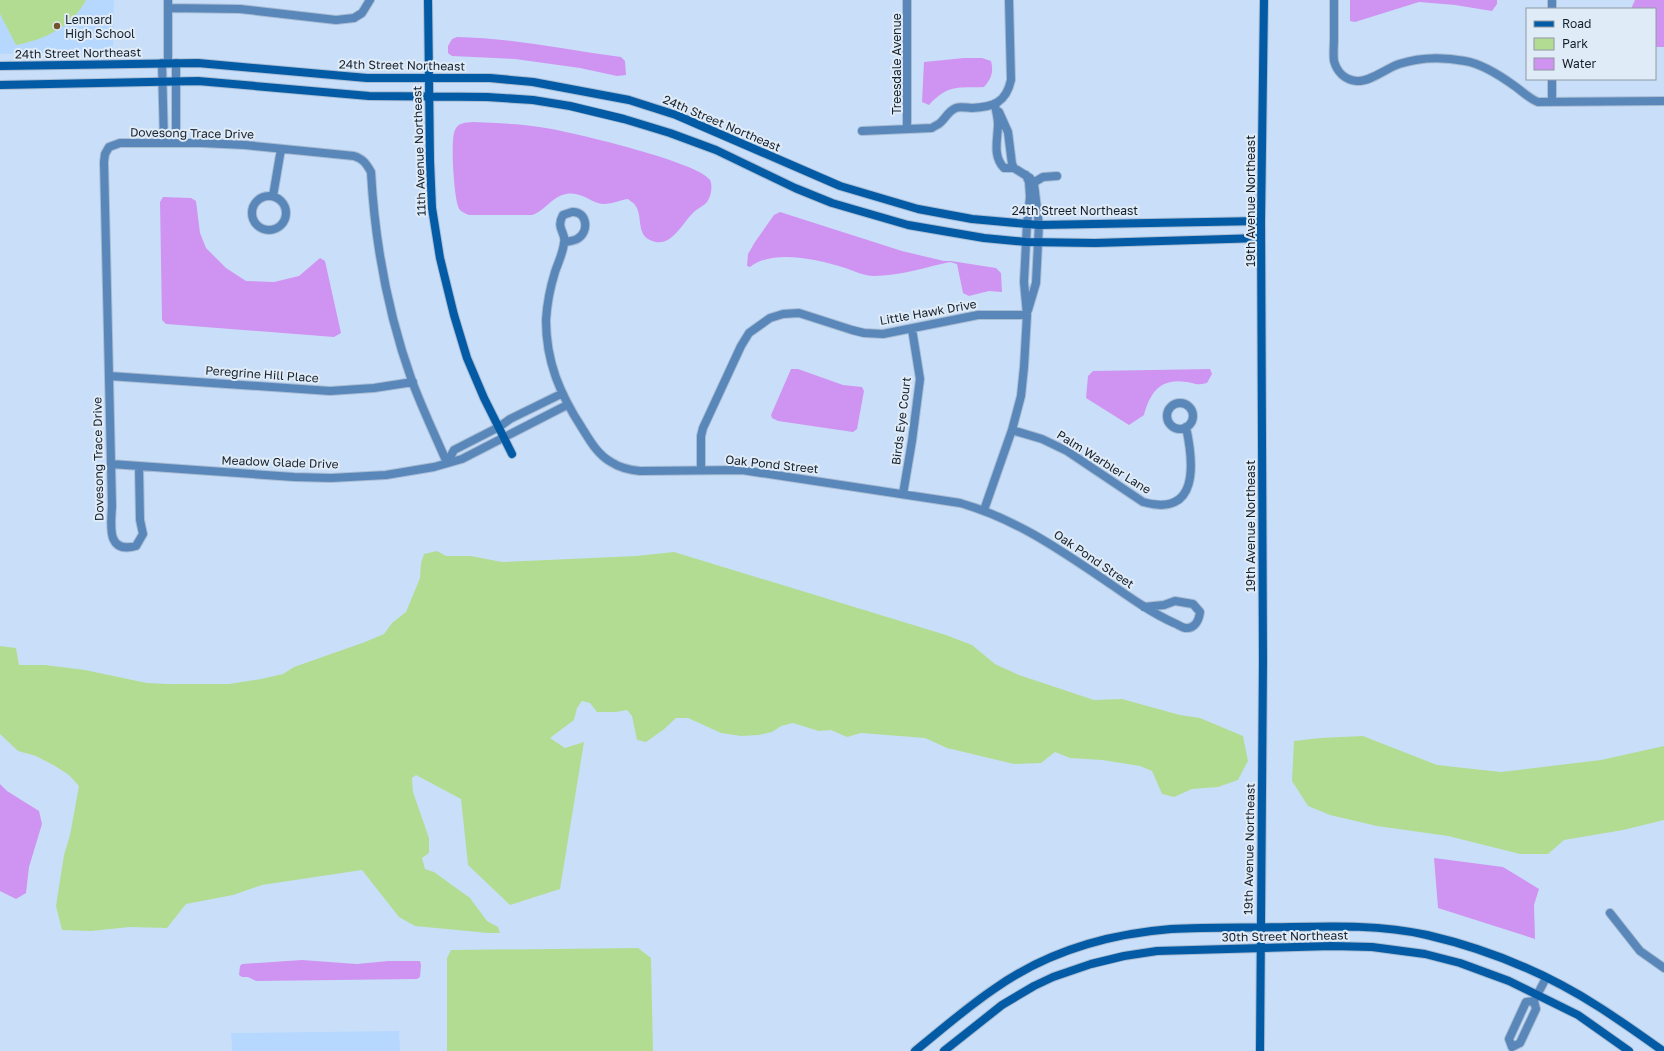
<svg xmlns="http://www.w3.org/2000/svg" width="1664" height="1051" viewBox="0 0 1664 1051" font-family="'Golos Text',sans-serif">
	<rect width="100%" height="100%" fill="#c9dff9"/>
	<path fill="#b6d8fe" d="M0,0H114L113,51L0,54Z
		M399,1031L400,1051H232L231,1033Z"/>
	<path fill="#b3dc93" d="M0,0H86C72,27 44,40 16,45L0,14Z
		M437,551L446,556H471L502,562L636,556L674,552L946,635L972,645L995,664L1019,675L1094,700L1122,699L1180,715L1200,718L1243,736L1248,761L1238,780L1218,787L1192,789L1174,797L1162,794L1152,771L1140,766L1102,760L1070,758L1055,752L1041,763L1014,764L947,748L925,738L861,733L847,737L831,730L819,731L793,723L781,726L772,732L759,735L741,736L721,733L688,718H676L663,730L646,742L637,740L632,716L627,710L616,712H597L590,703L582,701L577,708L574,720L550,738L565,748L584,742L560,889L510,905L468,865L461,799L416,775L412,778L413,792L429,838V853L422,858L425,869L434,872L470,898L487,921L498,927L500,933H488L415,926L399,917L362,870L262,885L233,895L186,904L167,928L130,927L91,931L62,930L56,906L64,855L70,835L79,786L69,775L55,766L36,756L18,751L0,734V646L16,648L19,665H45L85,670L147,683L168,684H229L261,679L283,674L294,667L365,642L384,634L392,623L406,612L420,578L421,563L424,554Z
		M1363,736L1437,765L1501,772L1601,760L1664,746V820L1623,830L1564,840L1548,854H1520L1448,836L1377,826L1330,815L1308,806L1292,781L1294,741L1320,738Z
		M638,948L651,958L653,1051H447V958L451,950Z"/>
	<path fill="#cf94f2" d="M1350,0H1497V4L1492,11L1455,5L1419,2L1355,22L1350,21Z
		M1635,0H1664V47H1655V9H1631Z
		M457,37C513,38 566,50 621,57L625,61L626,75L617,76L580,68L515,59L452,56L448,53V46L452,39Z
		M964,58H982L991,61C994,72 991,79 984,87C958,88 948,84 929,105L922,102L924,62Z
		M473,122C499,123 526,124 552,129C578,134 698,162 710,180C713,186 711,198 706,203C702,207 696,209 692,214C681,225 670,250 650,240C636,234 643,215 635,205C634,203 630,201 628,199C620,200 612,204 604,204C593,205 583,191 566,194C551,197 545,211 532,215H469C464,213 459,211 458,206C454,194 450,140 455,130C458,122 466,123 473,122Z
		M163,197L191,198L196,201L200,233L206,248L226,268L246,281L274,282L299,276L320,258L325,261L341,333L334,337L166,324L162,320L160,202Z
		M780,212L902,251L944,261H951L996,268L1001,273L1002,292L989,291L969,296L963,293L957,264L950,262C927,267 898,276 874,276C863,276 853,270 842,267C816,259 773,249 750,267L747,266L748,254L755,242L774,215Z
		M791,369H798L843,385L862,387L864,391L857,429L853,432L778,421L772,418L771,415Z
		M1210,369L1212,374L1207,383C1194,386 1197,383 1186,382C1160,378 1150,393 1144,415L1129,425L1086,398L1088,376L1093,371Z
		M0,784L7,791L39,811L42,824L29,867L26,893L16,899L0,891Z
		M1434,858L1503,867L1539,889L1534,905L1535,939L1438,908Z
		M302,960L357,964L388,961H420L421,965L420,977L417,979L256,981L248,977H242L239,975L240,966L242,964Z"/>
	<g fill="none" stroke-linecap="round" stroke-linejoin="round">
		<defs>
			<path id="street" d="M168,0V63
				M907,0V129
				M1334,0C1334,13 1334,26 1334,39C1334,46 1333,54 1334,61C1337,72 1345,80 1357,81C1370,82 1387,68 1399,64C1420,57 1444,57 1465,61C1483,64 1501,76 1516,87C1523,92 1530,99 1538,102L1664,101
				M168,8L240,9L336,20L354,18L362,13L370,0
				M1552,9V0
				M162,63L164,143
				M176,63V143
				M1552,102V79
				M995,105C996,111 998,118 998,124C998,138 992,156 1004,168H1014L1030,178L1034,184L1039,225
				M999,112L1008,132L1012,164L1014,168
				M862,131L932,128C934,126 938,125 940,123C946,118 948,111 956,108C960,106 967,108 972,108C993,107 1006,103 1011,80L1009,0
				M1033,183L1043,177L1057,176
				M273,196L281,149
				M252 213a17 17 0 1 1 34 0a17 17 0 1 1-34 0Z
				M565,242C569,241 574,241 577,239C590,232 587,211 572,212C569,213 566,214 563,215C555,229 567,233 564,243C563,253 558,263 555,272C550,288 547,304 546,320C546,362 560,394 582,428C590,441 598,455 611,462C620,468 630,470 640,471L742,470L960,503C1017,519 1063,552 1112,585C1132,599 1152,613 1174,623C1177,624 1181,627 1185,628C1195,629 1199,620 1200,612L1193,604L1175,601L1164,605L1144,607
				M1028,310L1036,283L1039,224
				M109,376L330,391L374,388L413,382
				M1167 416a13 13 0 1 1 26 0a13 13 0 1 1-26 0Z
				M1012,430L1042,439L1067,451L1143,502C1199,518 1194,464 1186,427
				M447,463L454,450L499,427L510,419L561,394
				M111,464L294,477L331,478L386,475L434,467L462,459L567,405
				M139,466L140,520L143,534L136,546C106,554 111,525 112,506L104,162L105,154L109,147L120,143H201L245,145L354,156C363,159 366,163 371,172C375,245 387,311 412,381C422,408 435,435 447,463
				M701,470V436L703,428L741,346L749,333L770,318L783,314L799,313L852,330L864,333L883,334L978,315H1027
				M903,494L912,441L920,379L912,329
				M984,510L1012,430L1021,396L1024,367L1027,315L1024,282L1027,224L1030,197L1029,182L1026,175
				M1610,913L1640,951L1664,968
				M1534,1001L1526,1002L1509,1039L1512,1047L1520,1043L1536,1009L1534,1001L1546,978"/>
			<path id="secondary" d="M428,0L430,161L432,208L440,258L454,315L467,358L484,398L512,454
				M0,66L198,63L367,78H490L533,82L629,100L676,115L840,186L918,209L972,219L1039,225L1261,221
				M0,85L198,81L369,96L487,97L533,100L570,106L624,119L670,133L716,150L795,188L832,203L908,225L984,238L1026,242L1095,243L1261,238
				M915,1051C941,1030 966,1008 994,989C1046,952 1108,934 1171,929C1211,927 1251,928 1291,927C1336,926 1382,925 1427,935C1487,949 1546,973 1599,1007C1621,1021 1642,1036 1663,1051
				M944,1051L1002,1005L1034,986L1053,977L1091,964L1124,956L1157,951L1332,946L1372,947L1425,954L1460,963L1509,981L1578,1015L1629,1051
				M1260,1051L1263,660L1261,221L1264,0"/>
		</defs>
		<use href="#street" stroke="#a9bdd4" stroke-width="10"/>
		<use href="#secondary" stroke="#a9bdd4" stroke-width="10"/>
		<use href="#street" stroke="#5a87ba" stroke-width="8"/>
		<use href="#secondary" stroke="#035ba5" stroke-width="8"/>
	</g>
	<circle fill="#735329" stroke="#e0ebf8" stroke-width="1.5" cx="57" cy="26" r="4"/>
	<g text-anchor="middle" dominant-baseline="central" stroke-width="4" stroke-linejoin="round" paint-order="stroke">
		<g font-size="12" fill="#16202c" stroke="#e0ebf8" text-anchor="start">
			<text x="65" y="19">Lennard<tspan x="65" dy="14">High School</tspan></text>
		</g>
		<g font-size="12" fill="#16202c" stroke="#e0ebf8">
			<text transform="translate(78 53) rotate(-1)">24th Street Northeast</text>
			<text transform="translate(896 64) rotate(-90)">Treesdale Avenue</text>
			<text transform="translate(402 65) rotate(1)">24th Street Northeast</text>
			<text transform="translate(722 123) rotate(23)">24th Street Northeast</text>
			<text transform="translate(192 133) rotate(1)">Dovesong Trace Drive</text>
			<text transform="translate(419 151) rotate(-92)">11th Avenue Northeast</text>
			<text transform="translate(1250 201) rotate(-90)">19th Avenue Northeast</text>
			<text x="1075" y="210">24th Street Northeast</text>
			<text transform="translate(928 312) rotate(-10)">Little Hawk Drive</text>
			<text transform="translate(262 374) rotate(4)">Peregrine Hill Place</text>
			<text transform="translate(901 421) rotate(-83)">Birds Eye Court</text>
			<text transform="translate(98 459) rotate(-91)">Dovesong Trace Drive</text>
			<text transform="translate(280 462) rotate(2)">Meadow Glade Drive</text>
			<text transform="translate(1104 462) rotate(32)">Palm Warbler Lane</text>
			<text transform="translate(772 464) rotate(6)">Oak Pond Street</text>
			<text transform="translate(1250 526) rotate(-90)">19th Avenue Northeast</text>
			<text transform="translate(1094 559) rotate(34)">Oak Pond Street</text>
			<text transform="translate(1249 849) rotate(-89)">19th Avenue Northeast</text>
			<text transform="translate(1285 936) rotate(-1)">30th Street Northeast</text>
		</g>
	</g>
	<rect x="1526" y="8" width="130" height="72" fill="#e0ebf8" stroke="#8f9aa6"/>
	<rect x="1534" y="21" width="20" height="6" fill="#035ba5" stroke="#8f9aa6"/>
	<text x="1562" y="28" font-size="12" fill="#16202c">Road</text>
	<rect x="1534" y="38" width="20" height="12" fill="#b3dc93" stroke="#8f9aa6"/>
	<text x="1562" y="48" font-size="12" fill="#16202c">Park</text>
	<rect x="1534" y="58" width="20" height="12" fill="#cf94f2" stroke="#8f9aa6"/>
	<text x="1562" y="68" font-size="12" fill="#16202c">Water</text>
</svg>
